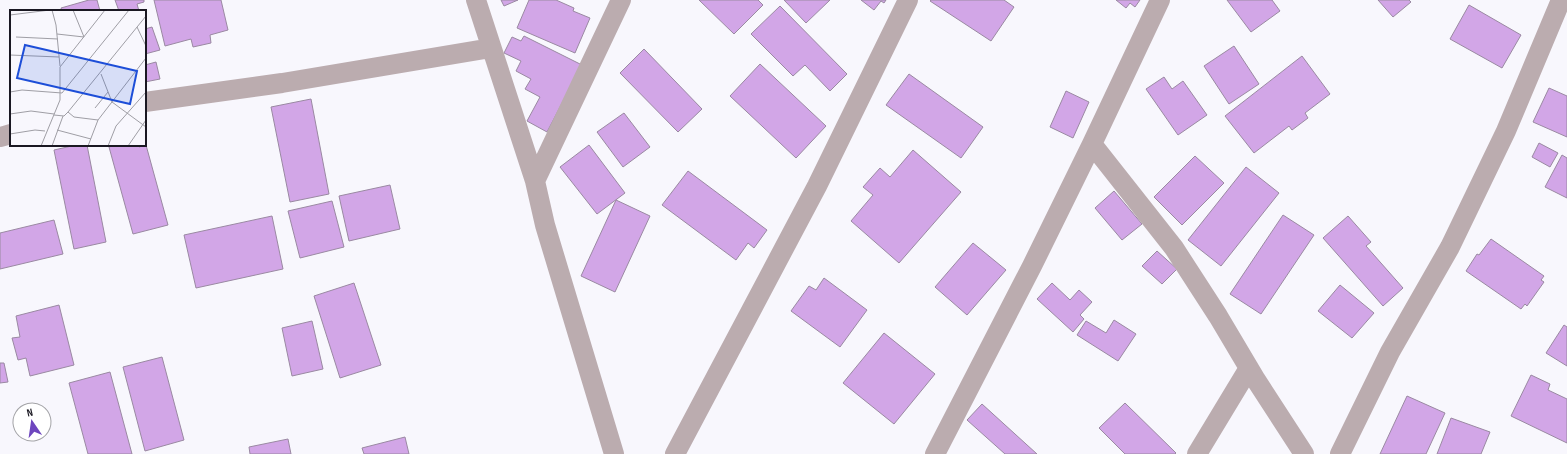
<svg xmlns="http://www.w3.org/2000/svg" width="1567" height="454" viewBox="0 0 1567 454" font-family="'Sofia Sans Condensed',sans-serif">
	<rect width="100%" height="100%" fill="#f8f7fd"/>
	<path fill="#d2a6e7" stroke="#9a89a2" d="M89,0H97L100,11H62L61,8Z
		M115,0H144V2L137,4L139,11H119Z
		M154,0H221L228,30L210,35L211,43L193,47L191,39L165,46Z
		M501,0H518L504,6Z
		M529,0H556L574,8L573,11L590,18L575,53L517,28Z
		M699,0H758L763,5L734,34Z
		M784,0H830L806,23Z
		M861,0H886L884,3L881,1L874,10Z
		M931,0H1004L1014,7L991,41L930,1Z
		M1116,0H1140L1135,7L1130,3L1126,8Z
		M1227,0H1272L1280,11L1251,32Z
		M1378,0H1409L1411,2L1393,17Z
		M1469,5L1521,35L1502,68L1450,39Z
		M780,6L847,74L830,91L805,65L793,76L751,34Z
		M152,27L160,50L145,54V29Z
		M524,36L582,65L547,132L527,121L540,97L525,89L531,79L516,71L521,61L504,53L512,37L521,41Z
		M1234,46L1259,84L1229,104L1204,66Z
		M644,49L702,109L678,132L620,73Z
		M1302,56L1330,94L1305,113L1308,118L1292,130L1289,126L1254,153L1225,116Z
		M156,62L160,79L145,82V65Z
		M760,64L826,126L796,158L730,96Z
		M909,74L983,127L961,158L886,105Z
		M1164,77L1172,89L1183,81L1207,115L1178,135L1146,89Z
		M1549,88L1567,96V137L1533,122Z
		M1066,91L1089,102L1073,138L1050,127Z
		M311,99L329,194L290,202L271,107Z
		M624,113L650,147L623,167L597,132Z
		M1539,143L1558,153L1550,167L1532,157Z
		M76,145H87L106,242L74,249L54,150Z
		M116,145H138L139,147L146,145L168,225L133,234L109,147Z
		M589,145L625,193L597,214L560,167Z
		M913,150L961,192L899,263L851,221L873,195L863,187L880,168L890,177Z
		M1562,155L1567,158V198L1545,187Z
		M1195,156L1224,183L1182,225L1154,197Z
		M1246,167L1279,193L1221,266L1188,240Z
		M688,171L767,230L754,248L748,243L736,260L662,205Z
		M390,185L400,229L349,241L339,196Z
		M1114,191L1142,224L1122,240L1095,208Z
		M616,200L650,216L615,292L581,276Z
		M332,201L344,247L300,258L288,211Z
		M1283,215L1314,235L1261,314L1230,294Z
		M272,216L283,269L196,288L184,235Z
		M1348,216L1371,242L1366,246L1403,288L1383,306L1323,238Z
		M54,220L63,254L0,269V233Z
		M1491,239L1544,276L1541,280L1544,282L1527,306L1525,304L1521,309L1466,271L1477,254L1479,255Z
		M973,243L1006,270L967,315L935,287Z
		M1157,251L1177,269L1162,284L1142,266Z
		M824,278L867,310L840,347L791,311L809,286L816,290Z
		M354,283L381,365L340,378L314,296Z
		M1052,283L1070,300L1079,290L1092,302L1080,315L1084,319L1073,332L1037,299Z
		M1340,285L1374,313L1352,338L1318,311Z
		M59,305L74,365L30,376L26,358L18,360L12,338L20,337L16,316Z
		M1114,320L1136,334L1118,361L1077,335L1086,321L1106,333Z
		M312,321L323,369L292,376L282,328Z
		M1564,325L1567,327V366L1546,353Z
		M884,333L935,374L894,424L843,383Z
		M162,357L184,440L145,451L123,367Z
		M0,363H4L8,382L0,383Z
		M110,372L132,454H88L69,383Z
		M1531,375L1550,384L1548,390L1567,399V443L1511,416Z
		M1407,396L1445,413L1426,454H1380Z
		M1125,403L1176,453L1175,454H1125L1099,428Z
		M982,404L1037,454H1005L967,420Z
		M1451,418L1490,432L1481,454H1437Z
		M405,437L409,454H364L362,448Z
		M288,439L291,454H250L249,447Z"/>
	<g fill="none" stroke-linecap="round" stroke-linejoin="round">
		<path stroke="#bbacaf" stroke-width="20" d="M476,0L535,181
			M145,102L282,83L491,48
			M0,137L11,134
			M1092,144L1174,248L1218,316L1256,380L1304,454
			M614,454L545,225L535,181L621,0
			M675,454L817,186L908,0
			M935,454L1032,266L1092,144L1160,0
			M1197,454L1249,368
			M1340,454L1390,352L1450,247L1506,131L1561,0"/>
	</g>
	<g transform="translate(10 10)">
		<rect width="136" height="136" fill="#f8f7fd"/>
		<path fill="none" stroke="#9f9ea5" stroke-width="1" d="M42,0L46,15L50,56M0,5L40,0M127,17L136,36M47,24L74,27L63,0M6,27L48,29M0,45L49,47M91,64L102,92L136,117M0,82L12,80L52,83L119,0M85,98L98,82M58,102L64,107L88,110M0,104L21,101L44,104M44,105L54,106L58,102L136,6M47,120L81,129M0,124L25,120L35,121M31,136L50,90V57L95,0M42,136L53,106M78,136L88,110L136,48M98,136L106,116L136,82M118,136L136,110"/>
		<path fill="#1d4ed8" fill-opacity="0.15" stroke="#1d4ed8" stroke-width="2" d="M15,35L127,61L120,94L7,68Z"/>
		<rect width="136" height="136" fill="none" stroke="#1a1822" stroke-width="2"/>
	</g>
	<g transform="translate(32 422) rotate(347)"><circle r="19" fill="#ffffff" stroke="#a3a3a7"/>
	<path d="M0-3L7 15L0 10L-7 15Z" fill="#6e46be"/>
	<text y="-6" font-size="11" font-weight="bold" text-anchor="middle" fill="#1a1822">N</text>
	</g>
</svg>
